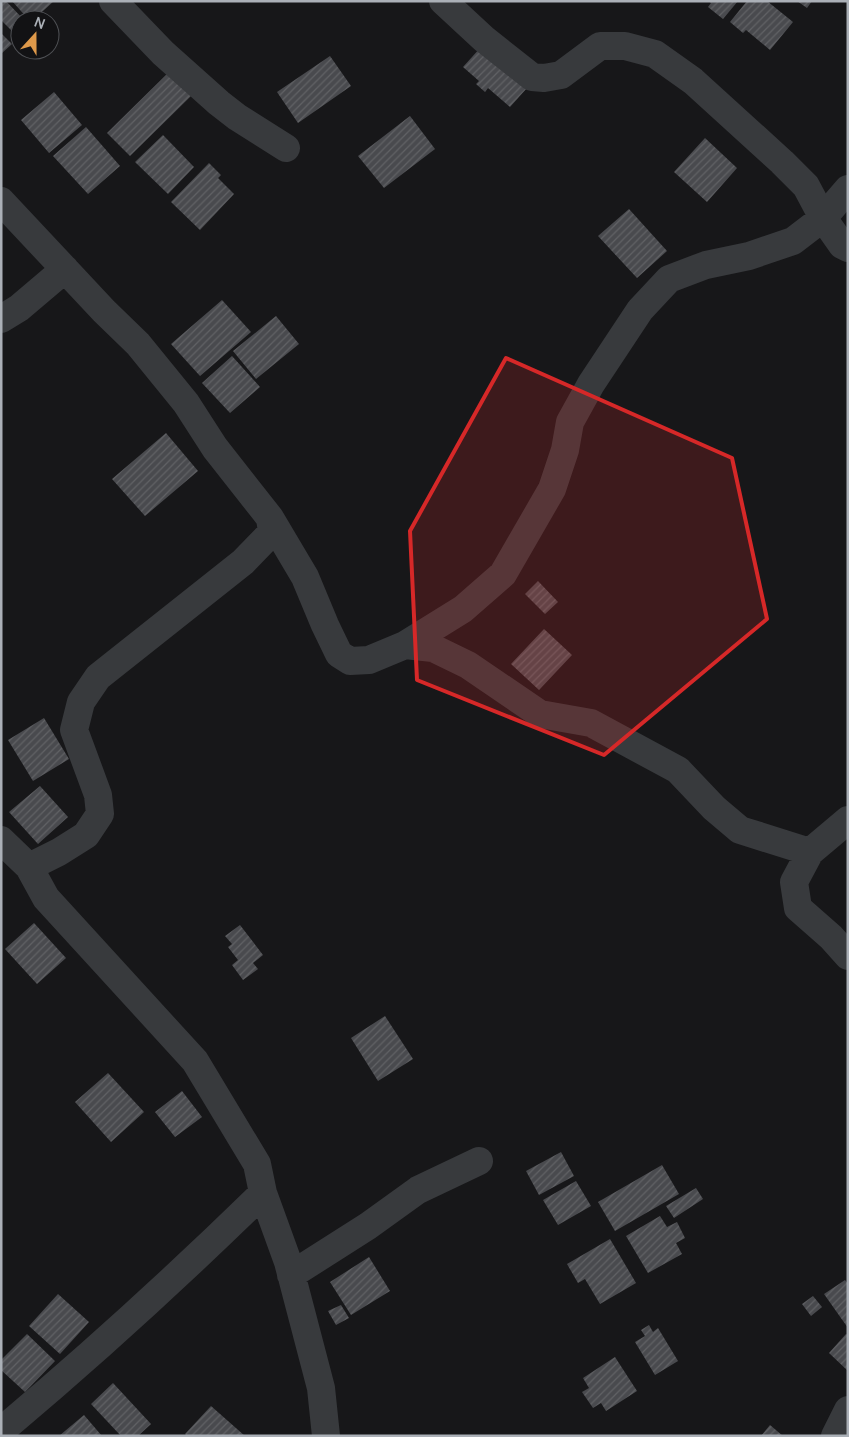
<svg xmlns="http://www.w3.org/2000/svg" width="849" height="1437" viewBox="0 0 849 1437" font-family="Manrope,sans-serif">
	<defs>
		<pattern id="building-hatch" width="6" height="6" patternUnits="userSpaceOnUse" patternTransform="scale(1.25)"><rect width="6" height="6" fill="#494a4e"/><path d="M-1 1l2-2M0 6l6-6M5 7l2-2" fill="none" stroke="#616265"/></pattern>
	</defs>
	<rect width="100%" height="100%" fill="#171719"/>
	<path fill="url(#building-hatch)" d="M1,1H6L24,20H20V32L16,35L1,20Z
		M12,1H54L33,20H29Z
		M709,1H738L723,19L708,7L711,3Z
		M747,1H767L793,22L770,50L746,30L743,33L730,22Z
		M797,1H812L807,8Z
		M1,33L12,44L1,54Z
		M481,47L527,88L510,107L488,88L485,92L476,84L479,81L463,67Z
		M330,56L351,86L298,123L277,92Z
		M168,73L191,96L130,156L107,133Z
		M54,92L82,125L49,153L21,120Z
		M410,116L435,149L384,188L358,156Z
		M86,127L120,166L88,194L53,156Z
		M163,135L194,167L168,194L135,162Z
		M705,138L737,168L707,202L674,172Z
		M209,163L221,175L218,178L234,194L200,230L171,202Z
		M629,209L667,251L637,278L598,236Z
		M222,300L251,332L200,376L171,344Z
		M276,316L299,344L256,379L233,351Z
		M232,356L260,387L230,413L202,383Z
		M166,433L198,471L145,516L112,479Z
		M538,581L558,602L545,614L525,594Z
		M544,629L572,655L539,690L511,664Z
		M44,718L69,759L33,781L8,740Z
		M40,786L68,817L38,844L9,812Z
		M34,923L66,958L37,984L5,949Z
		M240,925L263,955L253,963L258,969L243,980L232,965L238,960L228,947L232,944L225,936Z
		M385,1016L413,1059L378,1081L351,1038Z
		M108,1073L144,1112L111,1142L75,1102Z
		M182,1091L202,1117L175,1137L155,1112Z
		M561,1152L574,1176L539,1195L526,1171Z
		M662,1165L679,1194L615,1231L598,1202Z
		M576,1181L591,1206L558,1225L543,1200Z
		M696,1188L703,1199L674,1218L666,1206Z
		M660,1216L667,1227L677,1222L685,1238L676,1243L682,1254L648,1273L626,1236Z
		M610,1239L636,1283L600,1304L585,1279L578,1283L567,1264Z
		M369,1257L390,1291L351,1315L330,1282Z
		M845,1280L848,1284V1328L824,1294Z
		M58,1294L89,1322L60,1354L29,1326Z
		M813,1296L822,1307L811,1316L802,1304Z
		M341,1305L349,1318L336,1325L328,1311Z
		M649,1325L653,1332L658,1328L678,1361L655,1375L635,1342L645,1336L641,1330Z
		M27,1334L55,1361L25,1392L1,1370V1360Z
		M846,1334L848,1335V1371L829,1353Z
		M615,1357L637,1391L606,1411L601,1403L593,1408L582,1392L589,1388L583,1378Z
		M113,1383L151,1424L138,1436H121L91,1404Z
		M211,1406L245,1436H187L185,1434Z
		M84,1415L102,1436H59Z
		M770,1425L783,1436H761Z"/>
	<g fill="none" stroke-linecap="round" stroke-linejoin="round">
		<path stroke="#383a3d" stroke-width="28" d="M113,1L163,53L219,103L237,117L286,148
			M443,1L484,39L532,77L544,78L561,75L600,46H625L655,54L693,81L782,162L806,186L823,218L842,245L848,248
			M1,201L104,311L138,344L186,403L215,448L270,518L272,532L243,562L98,677L81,702L74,730L98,795L100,814L86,835L59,852L29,867
			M1,319L19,308L65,269
			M270,518L305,577L325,625L339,654L350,661L369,660L405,645L463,609L503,574L552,489L565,450L570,422L591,384L640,310L669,279L706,265L749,256L793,241L823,218L848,189
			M405,645L433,648L468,665L540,714L591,723L678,770L714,808L740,830L810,852
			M848,820L810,852L794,882L798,908L831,937L848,956
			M1,840L29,867L46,898L195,1061L257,1164L263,1193L288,1262L321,1388L326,1436
			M291,1275L368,1226L418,1190L479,1161
			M8,1425C96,1351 181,1273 263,1193
			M835,1436L848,1410"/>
	</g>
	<path fill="#d62828" fill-opacity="0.2" stroke="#d62828" stroke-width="4" stroke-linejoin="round" d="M506,358L732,458L767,619L604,755L417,680L410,531Z"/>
	<rect width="849" height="1437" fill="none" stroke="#abb0b7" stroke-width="5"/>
	<g transform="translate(35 35) rotate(21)"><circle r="24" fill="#121214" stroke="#4f5155"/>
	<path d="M0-4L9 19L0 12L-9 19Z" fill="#de994a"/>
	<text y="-8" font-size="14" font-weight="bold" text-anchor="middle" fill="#abb0b7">N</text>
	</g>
</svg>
